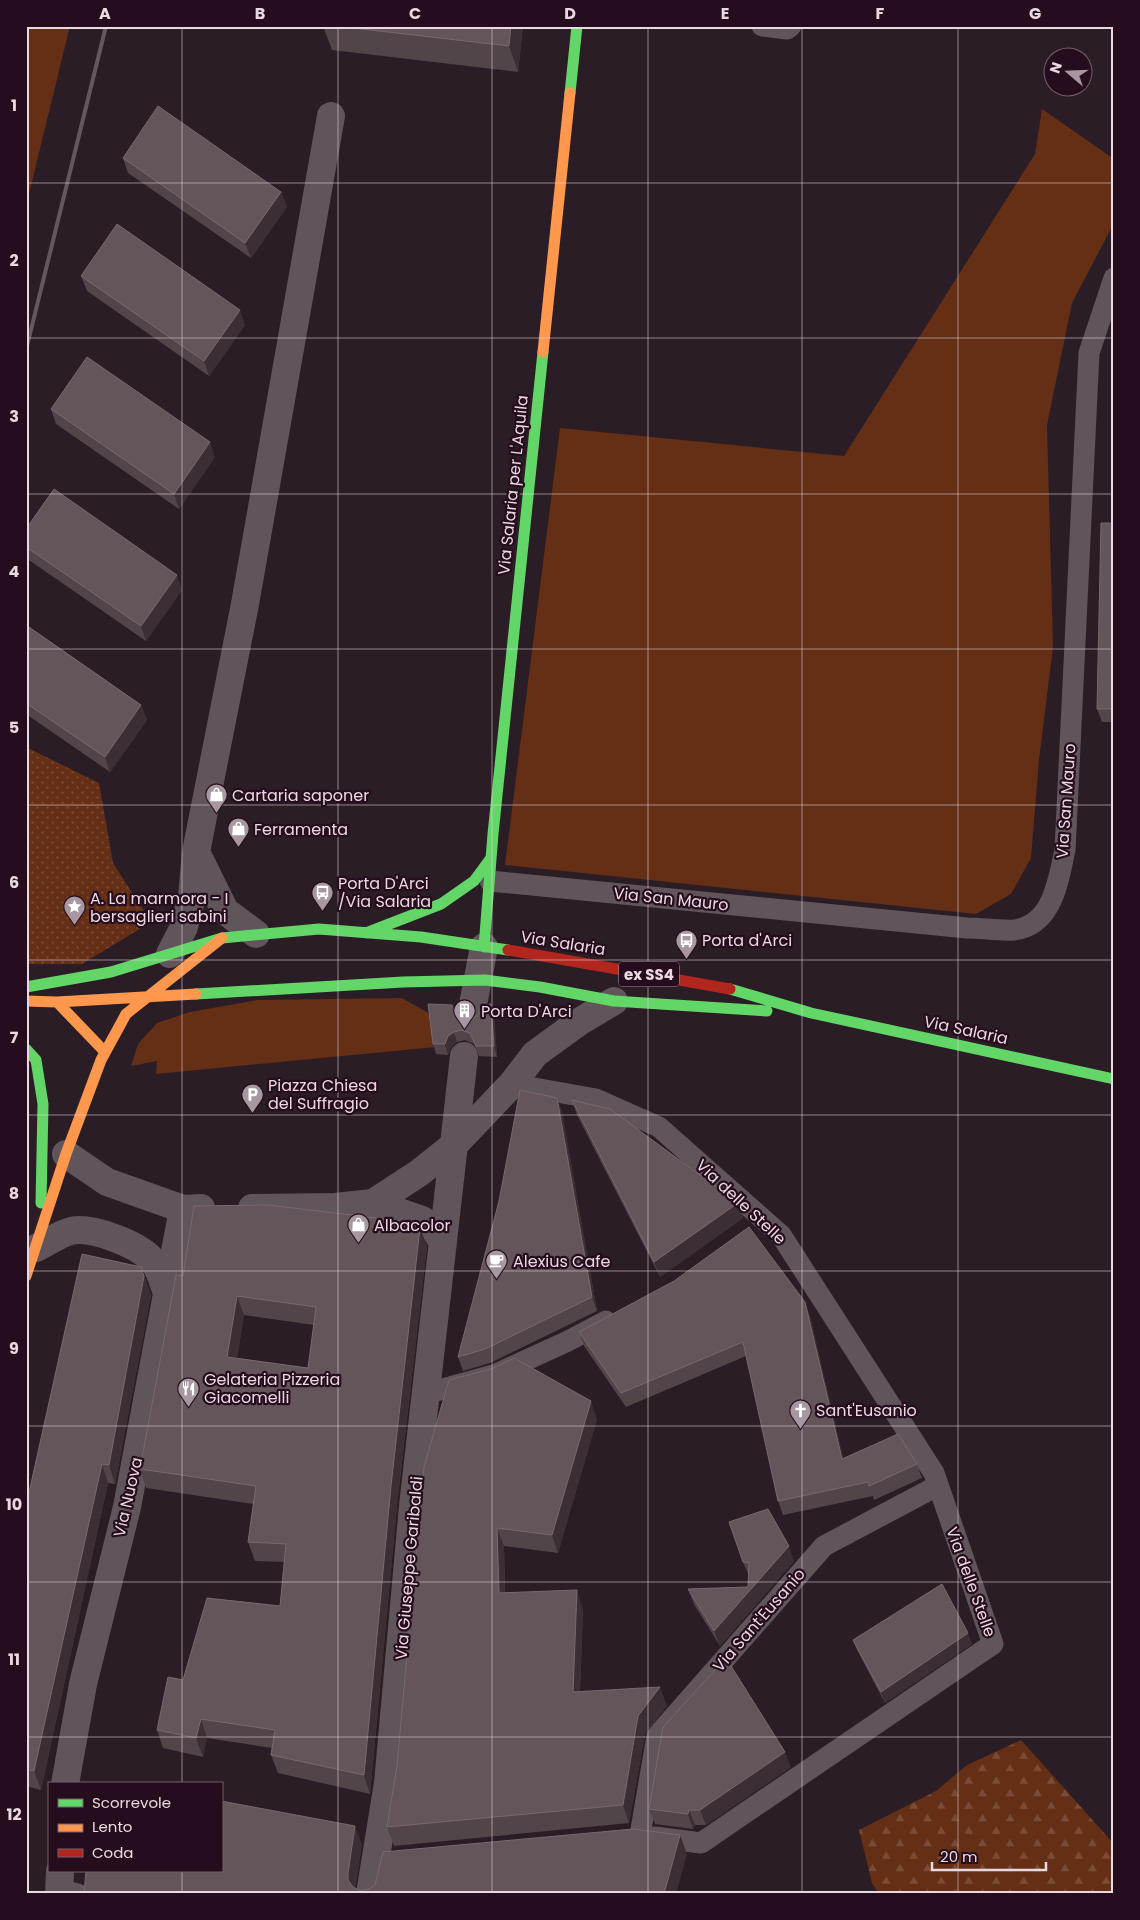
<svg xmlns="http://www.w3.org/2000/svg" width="1140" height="1920" viewBox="0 0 1140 1920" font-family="Poppins,sans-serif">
	<defs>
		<pattern id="forest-firs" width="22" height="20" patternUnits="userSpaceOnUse" patternTransform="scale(1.25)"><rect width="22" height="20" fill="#642f15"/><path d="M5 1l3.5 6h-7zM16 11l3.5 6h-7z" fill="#7a4c37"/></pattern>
		<pattern id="park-dots" width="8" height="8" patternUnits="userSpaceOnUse" patternTransform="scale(1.25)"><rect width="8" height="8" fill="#642f15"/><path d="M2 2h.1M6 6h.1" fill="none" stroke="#7a4c37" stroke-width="1.8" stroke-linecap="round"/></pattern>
	</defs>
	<rect width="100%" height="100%" fill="#2a1d25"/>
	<path fill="#642f15" d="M26,26H70L26,206Z
		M1042,109L1114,159V223L1072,303L1047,425L1053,647L1039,760L1031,858L1011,894L976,914L505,865L560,428L844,456L1035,154Z
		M402,998L432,1015L436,1047L156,1074L157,1061L131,1066L138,1044L157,1023L190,1012L258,1000Z"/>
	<path fill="url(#forest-firs)" d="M1021,1740L1114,1844V1894H879L872,1883L859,1830L936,1791L967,1765Z"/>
	<path fill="url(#park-dots)" d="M26,747L99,783L113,863L151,922L82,964H26Z"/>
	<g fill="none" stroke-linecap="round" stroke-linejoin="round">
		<path stroke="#61555c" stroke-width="21" d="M762,26L787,29L791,26
			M490,881L967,928C982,928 999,931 1014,930C1053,925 1058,881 1065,850L1089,353L1114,278
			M512,1084L596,1099L659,1127L781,1235L934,1473L993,1644L701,1843L655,1837
			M428,1393L494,1375L568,1341L606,1321
			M640,1835L657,1736L824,1546L937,1486
			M60,1889L78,1894"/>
		<path stroke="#61555c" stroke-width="28" d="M196,852L225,911L256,934
			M170,954L184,927L192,897L196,852L245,604L331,116
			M471,1015L484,947
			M66,1154L107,1182L183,1209L201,1208
			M373,1203L419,1173L453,1146L512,1084L535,1054L579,1022L614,1001
			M252,1208L335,1207L373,1203L422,1220L437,1232L442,1242
			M36,1248C47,1243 59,1234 71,1231C91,1226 137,1244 151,1259C159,1266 162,1280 166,1290
			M65,1784L83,1684L127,1507L183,1209
			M59,1894L60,1871
			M370,1894L388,1783L413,1506L464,1056"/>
		<path stroke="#63d668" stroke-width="11" d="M570,93L577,26
			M366,933L441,904L474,881L491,858
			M484,947L493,834L543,352
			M26,987L111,972L222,938L319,929L421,937L508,950
			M730,989L811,1013L1114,1079
			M196,994L403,982L485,980L540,987L614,1001L767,1011
			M26,1049L36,1060L43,1104L41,1203"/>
		<path stroke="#ff974d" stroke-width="11" d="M543,352L570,93
			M26,1001L57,1002L196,994
			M57,1002L105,1052
			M26,1276L66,1154L101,1060L126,1014L222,938"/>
		<path stroke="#b3261e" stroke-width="11" d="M508,950L730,989"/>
		<path stroke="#62585e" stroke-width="4" d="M26,350L106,26"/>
	</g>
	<path fill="#524549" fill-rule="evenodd" d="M323,26H523L518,72L332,50Z
		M123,158L281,192L287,207L251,258L128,173Z
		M81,276L245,325L209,376L87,291Z
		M51,409L215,457L179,509L56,424Z
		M1114,523V722H1102L1097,709Z
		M26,529L182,590L146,641L26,558Z
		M26,625L141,705L147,720L110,772L26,714Z
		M491,1004L494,1015L497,1057L479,1056L474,1044L465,1040L457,1042L452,1046L448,1055L436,1054L433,1044L457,1016L465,1020L472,1019L479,1015Z
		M557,1098L562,1112L597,1311L490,1363L463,1371L458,1357Z
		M572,1100L738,1203L743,1218L660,1277L577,1115Z
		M420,1228L427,1246L397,1505L370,1794L278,1773L271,1755L272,1748L207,1738L203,1757L163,1748L157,1730L183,1680L280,1606L284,1562L255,1561L248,1542L253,1504L146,1488L140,1469L183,1276ZM244,1315L314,1325L308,1368L237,1358Z
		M141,1267L151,1295L115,1484L108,1483L41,1790L26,1786V1506Z
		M810,1316L843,1458L917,1464L922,1478L874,1500L873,1496L783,1515L778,1501L746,1356L626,1407L584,1346L579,1332Z
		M491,1369L597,1419L558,1553L504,1546L505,1593L583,1609L580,1691L667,1706L645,1734L629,1823L394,1846L387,1827Z
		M794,1561L720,1646L694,1604L688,1589L748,1587L749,1576L743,1562Z
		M853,1640L972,1644L885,1703L857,1650Z
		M791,1767L706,1825H695L693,1829L655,1824L649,1809Z"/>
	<path fill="#3b2e34" d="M511,26H523L518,72L509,46Z
		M281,192L287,207L251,258L245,243Z
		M240,310L245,325L209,376L204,361Z
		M210,442L215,457L179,509L174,494Z
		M177,575L182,590L146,641L141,626Z
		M141,705L147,720L110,772L105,757Z
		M491,1004L494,1015L497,1057L494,1046Z
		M454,1032L457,1042L452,1046L448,1055L445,1044L448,1036Z
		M557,1098L562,1112L597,1311L592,1297Z
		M738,1203L743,1218L660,1277L654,1262Z
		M420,1228L427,1246L397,1505L370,1794L364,1775L391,1486Z
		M144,1276L151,1295L115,1484L109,1465Z
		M237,1296L244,1315L234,1376L227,1357Z
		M805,1302L810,1316L847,1473L842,1459Z
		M591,1401L597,1419L558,1553L552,1535Z
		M102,1464L108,1483L41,1790L34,1771Z
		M497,1528L504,1546L505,1611L499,1593Z
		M789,1546L794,1561L720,1646L714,1631Z
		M577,1590L583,1609L579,1710L573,1692Z
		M968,1633L972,1644L885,1703L881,1692Z
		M660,1687L667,1706L645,1734L629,1823L623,1805L638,1716Z
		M201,1719L207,1738L203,1757L196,1738Z
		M785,1752L791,1767L706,1825L700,1810Z
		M689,1810L695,1825L693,1829L688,1814Z
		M355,1826L362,1845L355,1892L348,1880V1873Z
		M680,1835L687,1854L676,1894H664Z
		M26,1840L28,1845L26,1854Z"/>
	<path fill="#63555a" stroke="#78696f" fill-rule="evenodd" d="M336,26H511L509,46Z
		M158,106L281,192L245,243L123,158Z
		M117,224L240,310L204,361L81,276Z
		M87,357L210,442L174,494L51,409Z
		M54,489L177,575L141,626L26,547V529Z
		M1101,523H1114V709H1097Z
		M26,625L141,705L105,757L26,703Z
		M428,1004L452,1005L457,1016L465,1020L472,1019L479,1015L483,1005L491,1004L494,1046H476L470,1033L461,1030L454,1032L448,1036L445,1044H433Z
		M520,1090L557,1098L592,1297L485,1349L458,1357L499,1201Z
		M572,1100L610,1109L738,1203L654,1262Z
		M268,1205L418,1223L420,1228L391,1486L364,1775L271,1755L275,1730L201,1719L196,1738L157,1730L168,1677L183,1680L207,1598L280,1606L286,1544L248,1542L256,1486L140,1469L176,1275L183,1276L194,1206ZM237,1296L316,1307L308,1368L227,1357Z
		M749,1227L805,1302L842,1459L898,1434L917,1464L869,1486L868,1482L778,1501L743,1342L621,1393L579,1332L674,1281Z
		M82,1254L141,1267L144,1276L109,1465L102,1464L34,1771L26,1769V1506Z
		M514,1358L591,1401L552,1535L497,1528L499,1593L577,1590L573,1692L660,1687L638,1716L623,1805L387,1827L397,1766L424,1467L449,1380L491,1369Z
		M768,1509L789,1546L714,1631L688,1589L748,1587L749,1563L743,1562L729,1522Z
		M942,1584L968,1633L881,1692L853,1640Z
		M726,1658L785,1752L700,1810H689L688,1814L649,1809L663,1727Z
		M221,1801L355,1826L348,1873V1880L353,1887L361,1891L369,1889L375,1885L383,1852L633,1829L680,1835L664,1894H84L86,1871H221Z"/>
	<path fill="none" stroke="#ead8e2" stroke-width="1" stroke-opacity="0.55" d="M182,26V1784M338,26V1894M492,26V1894M648,26V1894M802,26V1894M958,26V1894M26,183H1114M26,338H1114M26,494H1114M26,649H1114M26,805H1114M26,960H1114M26,1115H1114M26,1271H1114M26,1426H1114M26,1582H1114M26,1737H1114M182,1871V1894"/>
	<defs>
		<symbol id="shop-pin" viewBox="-11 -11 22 30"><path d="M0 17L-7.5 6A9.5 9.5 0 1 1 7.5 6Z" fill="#a797a0" stroke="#260d1d"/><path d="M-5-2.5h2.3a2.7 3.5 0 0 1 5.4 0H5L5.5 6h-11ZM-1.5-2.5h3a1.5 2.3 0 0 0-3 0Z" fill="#fff"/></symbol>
		<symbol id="bus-pin" viewBox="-11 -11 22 30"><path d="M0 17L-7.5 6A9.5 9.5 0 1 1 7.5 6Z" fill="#a797a0" stroke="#260d1d"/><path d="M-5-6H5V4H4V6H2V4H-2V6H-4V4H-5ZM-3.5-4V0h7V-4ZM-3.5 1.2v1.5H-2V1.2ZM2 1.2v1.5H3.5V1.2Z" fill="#fff"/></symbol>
		<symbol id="sight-pin" viewBox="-11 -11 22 30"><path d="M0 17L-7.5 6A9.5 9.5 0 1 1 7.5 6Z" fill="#a797a0" stroke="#260d1d"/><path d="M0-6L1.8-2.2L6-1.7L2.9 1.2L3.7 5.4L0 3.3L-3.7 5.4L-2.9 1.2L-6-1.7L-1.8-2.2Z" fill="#fff"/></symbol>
		<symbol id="building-pin" viewBox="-11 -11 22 30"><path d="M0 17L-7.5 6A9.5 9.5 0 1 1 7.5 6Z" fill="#a797a0" stroke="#260d1d"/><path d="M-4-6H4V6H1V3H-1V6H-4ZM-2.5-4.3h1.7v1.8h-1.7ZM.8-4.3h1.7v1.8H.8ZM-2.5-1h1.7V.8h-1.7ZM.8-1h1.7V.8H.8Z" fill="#fff"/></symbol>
		<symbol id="parking-pin" viewBox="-11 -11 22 30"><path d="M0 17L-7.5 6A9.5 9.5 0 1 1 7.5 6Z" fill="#a797a0" stroke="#260d1d"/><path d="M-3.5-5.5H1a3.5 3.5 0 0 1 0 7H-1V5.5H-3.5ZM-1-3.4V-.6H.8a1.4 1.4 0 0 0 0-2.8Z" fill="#fff"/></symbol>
		<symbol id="cafe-pin" viewBox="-11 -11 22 30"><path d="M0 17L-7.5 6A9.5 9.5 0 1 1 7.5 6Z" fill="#a797a0" stroke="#260d1d"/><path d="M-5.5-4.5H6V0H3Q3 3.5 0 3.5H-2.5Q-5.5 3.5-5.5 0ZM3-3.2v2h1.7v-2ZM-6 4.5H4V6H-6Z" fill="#fff"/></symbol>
		<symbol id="restaurant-pin" viewBox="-11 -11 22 30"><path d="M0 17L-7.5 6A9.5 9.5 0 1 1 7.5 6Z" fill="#a797a0" stroke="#260d1d"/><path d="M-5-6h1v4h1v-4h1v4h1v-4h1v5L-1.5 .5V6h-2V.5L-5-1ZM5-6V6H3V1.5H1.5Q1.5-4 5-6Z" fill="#fff"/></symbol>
		<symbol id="church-pin" viewBox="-11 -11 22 30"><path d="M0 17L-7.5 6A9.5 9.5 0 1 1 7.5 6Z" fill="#a797a0" stroke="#260d1d"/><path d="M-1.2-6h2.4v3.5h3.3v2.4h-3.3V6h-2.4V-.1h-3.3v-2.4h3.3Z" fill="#fff"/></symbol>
	</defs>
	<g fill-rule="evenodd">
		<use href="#shop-pin" x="204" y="782" width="25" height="34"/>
		<use href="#shop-pin" x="226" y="816" width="25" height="34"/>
		<use href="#bus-pin" x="310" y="880" width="25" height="34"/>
		<use href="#sight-pin" x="62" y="894" width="25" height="34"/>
		<use href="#bus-pin" x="674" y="928" width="25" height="34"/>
		<use href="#building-pin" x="452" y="998" width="25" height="34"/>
		<use href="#parking-pin" x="240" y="1082" width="25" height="34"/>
		<use href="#shop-pin" x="346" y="1212" width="25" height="34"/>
		<use href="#cafe-pin" x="484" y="1248" width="25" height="34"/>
		<use href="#restaurant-pin" x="176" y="1376" width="25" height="34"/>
		<use href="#church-pin" x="788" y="1398" width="25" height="34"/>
	</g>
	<g text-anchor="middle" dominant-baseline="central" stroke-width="4.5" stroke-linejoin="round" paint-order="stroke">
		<rect fill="#260d1d" stroke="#af9ba7" stroke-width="1" x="619" y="961.5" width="60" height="25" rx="4"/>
		<g font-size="15" font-weight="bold" fill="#ead8e2">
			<text x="649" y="974">ex SS4</text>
		</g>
		<g font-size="16" fill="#ead8e2" stroke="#260d1d">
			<text transform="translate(513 485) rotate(-84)">Via Salaria per L'Aquila</text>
			<text transform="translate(1066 801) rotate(-86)">Via San Mauro</text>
			<text transform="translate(671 899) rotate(6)">Via San Mauro</text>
			<text transform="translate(563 943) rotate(9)">Via Salaria</text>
			<text transform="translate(966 1030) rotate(12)">Via Salaria</text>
			<text transform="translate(741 1202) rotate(43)">Via delle Stelle</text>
			<text transform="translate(128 1497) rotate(-77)">Via Nuova</text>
			<text transform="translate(409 1568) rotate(-85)">Via Giuseppe Garibaldi</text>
			<text transform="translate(971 1582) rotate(70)">Via delle Stelle</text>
			<text transform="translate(759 1620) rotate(-49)">Via Sant'Eusanio</text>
		</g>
		<g font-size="16" fill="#ead8e2" stroke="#260d1d" text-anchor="start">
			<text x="232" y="795">Cartaria saponer</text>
			<text x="254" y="829">Ferramenta</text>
			<text x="338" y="883">Porta D'Arci<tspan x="338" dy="18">/Via Salaria</tspan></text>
			<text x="90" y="898">A. La marmora - I<tspan x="90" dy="18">bersaglieri sabini</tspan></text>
			<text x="702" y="940">Porta d'Arci</text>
			<text x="481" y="1011">Porta D'Arci</text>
			<text x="268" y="1085">Piazza Chiesa<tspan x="268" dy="18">del Suffragio</tspan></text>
			<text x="374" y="1225">Albacolor</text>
			<text x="513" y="1261">Alexius Cafe</text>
			<text x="204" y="1379">Gelateria Pizzeria<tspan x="204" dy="18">Giacomelli</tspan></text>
			<text x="816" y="1410">Sant'Eusanio</text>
		</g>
	</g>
	<rect width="1140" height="1920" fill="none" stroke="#260d1d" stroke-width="55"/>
	<rect x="48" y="1782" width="175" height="90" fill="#260d1d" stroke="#745e6c"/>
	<rect x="58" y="1799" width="25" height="8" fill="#63d668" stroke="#745e6c"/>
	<text x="92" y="1808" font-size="15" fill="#ead8e2">Scorrevole</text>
	<rect x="58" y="1824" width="25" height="8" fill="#ff974d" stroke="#745e6c"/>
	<text x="92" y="1832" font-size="15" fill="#ead8e2">Lento</text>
	<rect x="58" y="1849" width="25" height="8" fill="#b3261e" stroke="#745e6c"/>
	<text x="92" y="1858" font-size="15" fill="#ead8e2">Coda</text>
	<g transform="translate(1068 72) rotate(289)"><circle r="24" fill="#260d1d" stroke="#745e6c"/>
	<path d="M0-4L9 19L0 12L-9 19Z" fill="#a797a0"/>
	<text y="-8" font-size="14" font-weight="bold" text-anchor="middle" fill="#ead8e2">N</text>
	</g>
	<path d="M932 1862v8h114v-8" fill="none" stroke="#ead8e2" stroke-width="2.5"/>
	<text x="940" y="1862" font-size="15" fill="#ead8e2" stroke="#260d1d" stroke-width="4" paint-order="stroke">20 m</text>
	<rect x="28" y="28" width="1084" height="1864" fill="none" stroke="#ead8e2" stroke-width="2"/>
	<g font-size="16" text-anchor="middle" font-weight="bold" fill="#ead8e2">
		<text x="105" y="19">A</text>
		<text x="260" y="19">B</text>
		<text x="415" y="19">C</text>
		<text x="570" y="19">D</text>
		<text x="725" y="19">E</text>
		<text x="880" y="19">F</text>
		<text x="1035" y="19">G</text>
		<text x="14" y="111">1</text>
		<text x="14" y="266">2</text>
		<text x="14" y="422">3</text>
		<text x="14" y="577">4</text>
		<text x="14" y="733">5</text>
		<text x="14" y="888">6</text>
		<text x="14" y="1043">7</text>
		<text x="14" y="1199">8</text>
		<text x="14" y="1354">9</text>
		<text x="14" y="1510">10</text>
		<text x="14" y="1665">11</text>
		<text x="14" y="1820">12</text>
	</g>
</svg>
